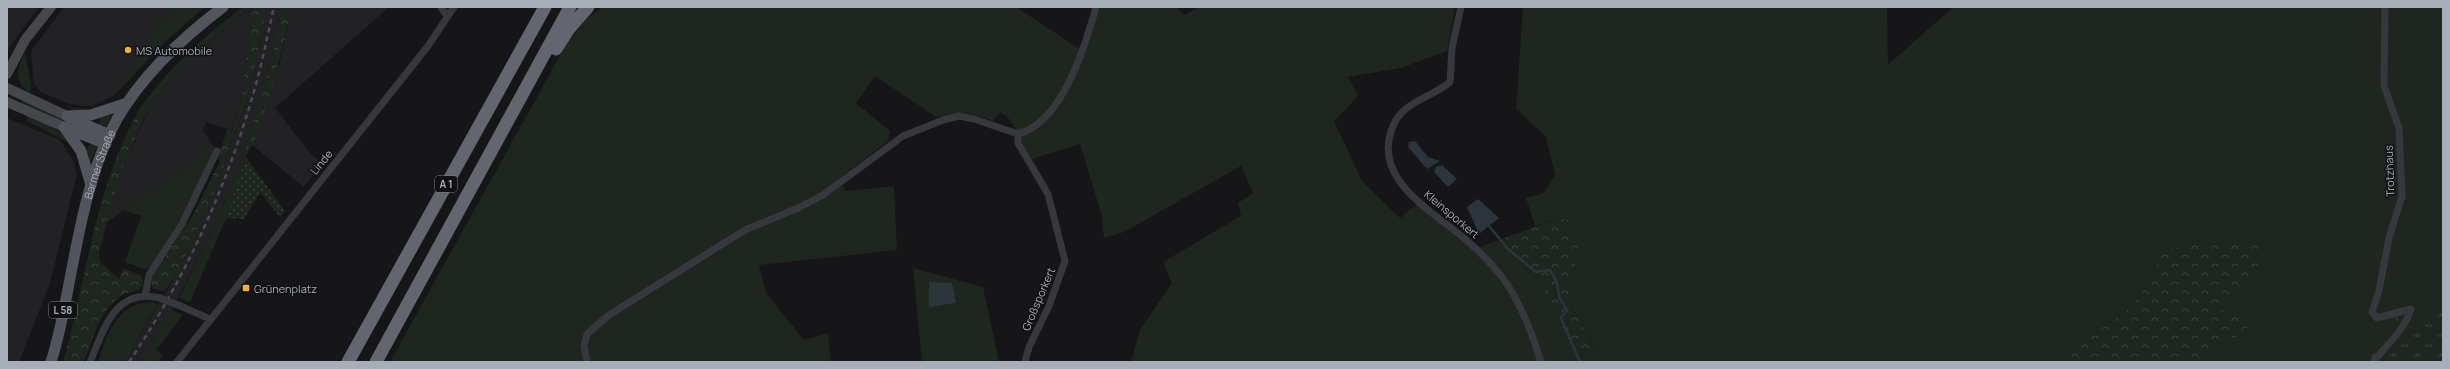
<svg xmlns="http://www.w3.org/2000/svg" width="2450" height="369" viewBox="0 0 2450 369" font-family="Manrope,sans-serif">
	<defs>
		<pattern id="forest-crowns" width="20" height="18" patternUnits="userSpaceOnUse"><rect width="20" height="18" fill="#1e261f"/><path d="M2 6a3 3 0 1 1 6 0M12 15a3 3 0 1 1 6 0" fill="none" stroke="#3c433d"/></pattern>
		<pattern id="park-tufts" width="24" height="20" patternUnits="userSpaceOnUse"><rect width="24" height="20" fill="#1e261f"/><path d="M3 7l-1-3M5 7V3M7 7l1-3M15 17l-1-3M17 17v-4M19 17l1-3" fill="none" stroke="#3c433d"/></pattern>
		<pattern id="garden-dots" width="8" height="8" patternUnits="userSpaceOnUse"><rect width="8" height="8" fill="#1e261f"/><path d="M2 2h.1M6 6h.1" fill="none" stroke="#3c433d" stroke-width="1.8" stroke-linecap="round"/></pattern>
	</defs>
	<rect width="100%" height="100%" fill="#161618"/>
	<path fill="#222225" d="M7,7H39L7,50Z
		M64,7H175L159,21L115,95L97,104L86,106L69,104L41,92L34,84L31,51Z
		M250,7H253L242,94L232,130L206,122L203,131L214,147L212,154L207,150L106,223L121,171L154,98L178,70Z
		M267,7H283L266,82L241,162L217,220L172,310L141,362H125L177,273L220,176L249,93Z
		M292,7H389L275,108L310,153L322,163L304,187L251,144L280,62Z
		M7,118L60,140L74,162L77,174L50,283L19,362H7Z"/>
	<path fill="#1e261f" d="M175,7H205L165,42L115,95L159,21Z
		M243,7H250C212,41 168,72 144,118L139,110C168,68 203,37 243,7Z
		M602,7H1016L1084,52L1098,7H1177L1184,15L1199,7H1455L1447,51L1401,68L1348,77L1358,96L1334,121L1362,181L1400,218L1421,201L1477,248L1504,238L1530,273L1536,270L1596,350L1569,301L1578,245L1560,218L1535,226L1526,198L1544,193L1555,175L1546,137L1516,109L1523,7H1887L1888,65L1953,7H2443V362H2434L2395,316L2394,333L2379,348L2361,352L2355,362H2200L2217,344L2247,333L2221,309L2247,284L2261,261V242L2162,249L2154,272L2132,306L2056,362H1543L1516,297L1489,265C1515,300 1526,320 1539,362H1131L1140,330L1172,283L1163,262L1241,216L1238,203L1253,193L1241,166L1124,232L1104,238L1102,216L1080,144L1032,159C1020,143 1018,122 1000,112L993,121C970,112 959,111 936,117L875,76L856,103L890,131L888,141L838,179L846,191L894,186L897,250L759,265L766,293L804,340L828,333L831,362H390L567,43L586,20Z
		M25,53L31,84L30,92C13,83 17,67 25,53Z
		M249,93L220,176L242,94Z
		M37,94L67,107L94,110H74Z
		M24,100L85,128L83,130L22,103Z
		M113,112L105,128L98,125L101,117Z
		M26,115C42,123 60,128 69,143L27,121Z
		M90,143L97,146L90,164L86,152Z
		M207,150L212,154L185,211L152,267L144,269L125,262L141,216L124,210Z
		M246,157L226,218L190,302L179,298L217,220L241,162Z
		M913,268L983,287L999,362H922Z
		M150,302L158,304L125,362H98C107,334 117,304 150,302Z
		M172,310L183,315L156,350L163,356L158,362H141Z"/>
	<path fill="url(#forest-crowns)" d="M253,7H267L249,93L242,94Z
		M283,7H292C284,41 263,139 241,162L266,82Z
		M139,110L144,118L121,171L99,251L100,262L119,279L123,268L142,276L143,285C139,292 124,292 117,299C99,314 92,341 84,362H63C87,277 95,188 139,110Z
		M228,129L232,130L231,137L221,176L206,211L177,274L164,291L153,289L151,281L153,275L192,217L220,161L218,157Z
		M1560,218L1568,220L1578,245L1569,301L1596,351L1578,359L1536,271L1530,273L1504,238Z
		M2261,242V261L2247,284L2221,309L2247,318V333L2217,344L2200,362H2056L2132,306L2154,272L2162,249L2206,244Z
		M2395,315L2434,362H2355L2361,352L2369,347L2379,348L2394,333Z"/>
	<path fill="url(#park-tufts)" d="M2437,304H2443V362H2380L2424,312Z"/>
	<path fill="url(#garden-dots)" d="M246,157L285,211L280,217L260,192L244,219L226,218Z"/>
	<path fill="#2c353c" d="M1415,141L1428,157L1440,161L1427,169L1408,147L1409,142Z
		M1442,165L1457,179L1448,187L1434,172L1436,167Z
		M1478,199L1499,218L1479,234L1467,207Z
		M929,282L952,283L956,303L929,307Z"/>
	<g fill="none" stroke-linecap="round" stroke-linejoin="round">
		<path stroke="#2c353c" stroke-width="2.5" d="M1489,226L1508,249L1536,272L1550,270L1556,280L1560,299L1567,310L1561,318L1580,362"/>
		<path stroke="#37383d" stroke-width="7" d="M441,7L447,16
			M1461,7L1452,48L1450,82C1434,96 1407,101 1396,120C1366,175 1429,209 1464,238C1477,249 1491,263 1502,277C1521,303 1532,332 1541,362
			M2385,7L2384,86L2399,128L2402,196L2389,238L2379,291L2372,312L2377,318L2411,309
			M1018,134V143L1048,194L1065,261L1049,306L1029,347L1025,362
			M145,296L149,275L182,224L217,151
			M178,305L210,319
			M90,362C104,329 115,287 160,298
			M177,362L428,46L454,7
			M587,362L584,346L587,334L609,315L745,230L798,208L823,195L903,136L943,120L959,116L974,119L1018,134C1062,123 1085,47 1096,7
			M2373,362C2386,346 2405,329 2411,309"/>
		<path stroke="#45474d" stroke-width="10" d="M7,74L25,40L51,7
			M7,88L67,116
			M7,102L64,127"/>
		<g stroke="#53555c" stroke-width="11">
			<path d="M67,116L91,115L127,103"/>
			<path d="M70,118L110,135"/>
			<path d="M64,127L81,151L91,185"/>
			<path d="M66,128L106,144"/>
			<path id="s1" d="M51,362C62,328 67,292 74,258C83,212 94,160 117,119C143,74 182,38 223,7"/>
		</g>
		<path stroke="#63666e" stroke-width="13" d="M556,49L568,30L588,7
			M348,362L545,7
			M376,362L570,7"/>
		<path stroke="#4a4c52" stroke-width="2.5" stroke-dasharray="5 4" stroke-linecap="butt" d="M129,362C186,278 229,182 256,84C263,59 268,33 274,7"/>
		<path stroke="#37383d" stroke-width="7" d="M160,298L178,305"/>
	</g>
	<g fill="#f2b134" stroke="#111113" stroke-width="1.5">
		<circle cx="128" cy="50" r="4"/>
		<rect x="242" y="284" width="8" height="8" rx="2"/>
	</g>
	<g text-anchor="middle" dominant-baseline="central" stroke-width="3" stroke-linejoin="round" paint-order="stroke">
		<g fill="#111113" stroke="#7b7e86" stroke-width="1">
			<rect x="435" y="176" width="22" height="16" rx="3"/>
			<rect x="49" y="302" width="28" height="16" rx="3"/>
		</g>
		<g font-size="10" font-weight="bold" fill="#a8adb8">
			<text x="446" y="184">A 1</text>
			<text x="63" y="310">L 58</text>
		</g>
		<g font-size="11" fill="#a8adb8" stroke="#111113" text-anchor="start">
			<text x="136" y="50">MS Automobile</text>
			<text x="254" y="288">Grünenplatz</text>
		</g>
		<g font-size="11" fill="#a8adb8" stroke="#111113">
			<text transform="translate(321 162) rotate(-51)">Linde</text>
			<text stroke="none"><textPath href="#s1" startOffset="204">Barmer Straße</textPath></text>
			<text transform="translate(2389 171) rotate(-92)">Trotzhaus</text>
			<text transform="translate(1452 214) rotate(40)">Kleinsporkert</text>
			<text transform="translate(1038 299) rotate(-67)">Großsporkert</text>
		</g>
	</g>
	<rect width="2450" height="369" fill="none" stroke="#a8adb8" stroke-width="16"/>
</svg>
